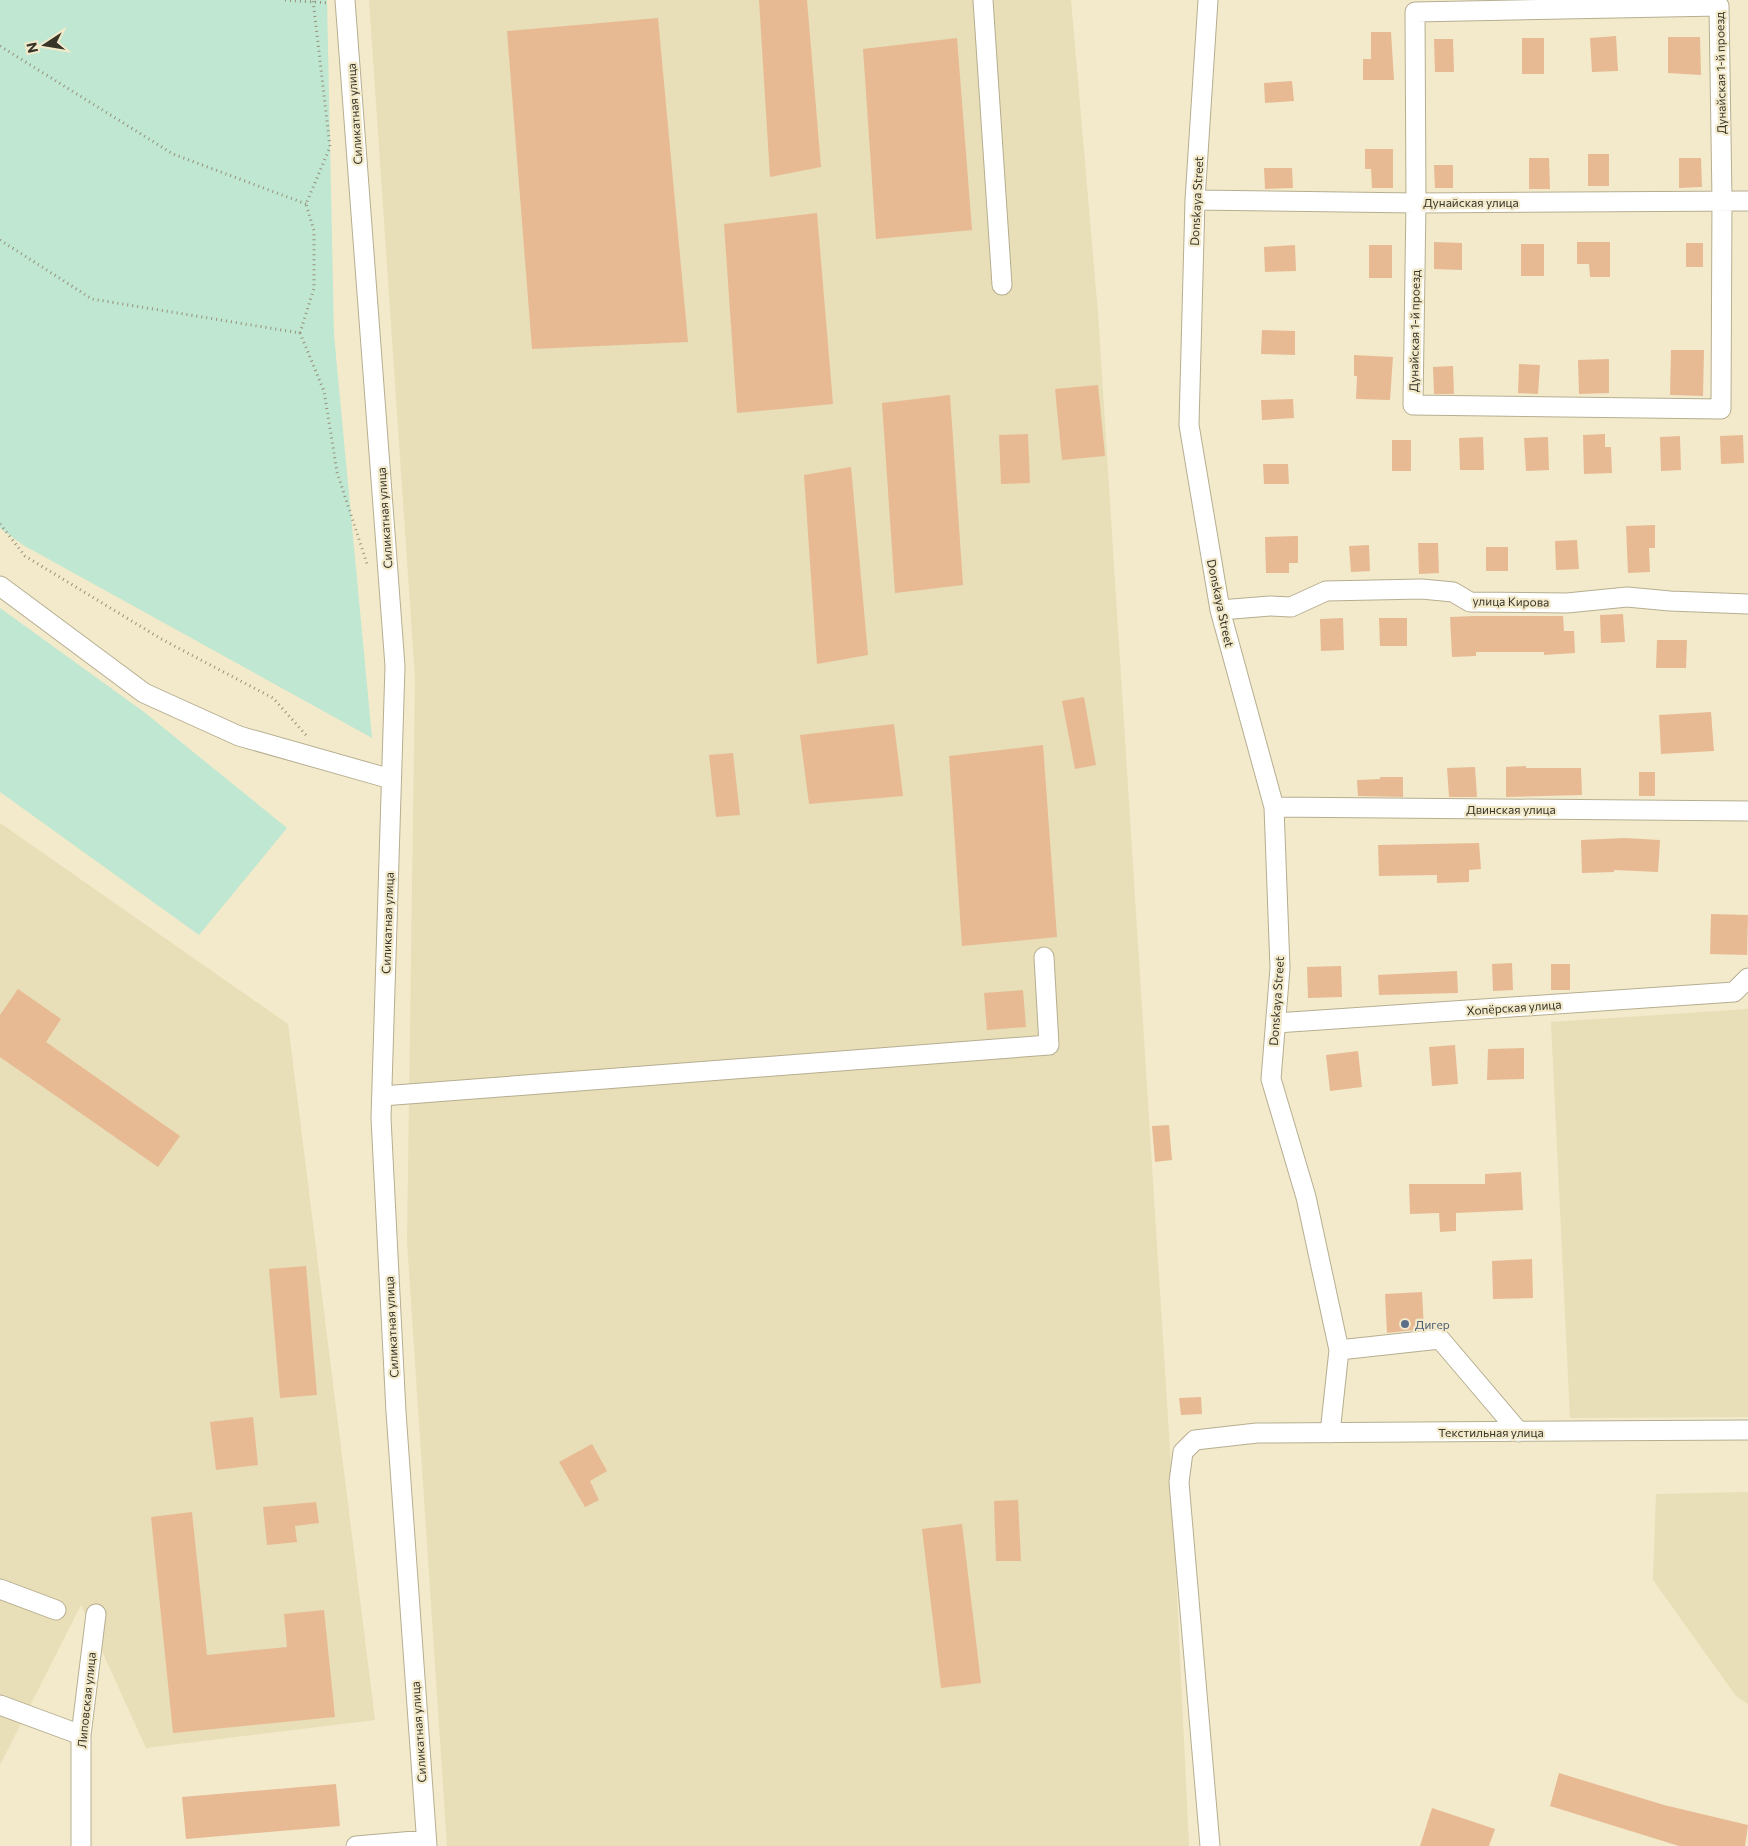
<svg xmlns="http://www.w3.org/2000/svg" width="1748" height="1846" viewBox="0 0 1748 1846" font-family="Commissioner,sans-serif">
	<rect width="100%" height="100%" fill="#f3eacb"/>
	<path fill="#e8deb7" d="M369,0H1071L1098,313L1170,1450L1189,1846H447L407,1241L415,678Z
		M0,823L288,1024L375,1720L146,1748L81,1605L0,1765Z
		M1748,1009V1417L1570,1418L1551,1022Z
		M1748,1492V1704L1736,1696L1653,1580L1656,1494Z"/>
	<path fill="#bfe7d1" d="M0,0H327L334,335L372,738L23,545L0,528Z
		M0,608L144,712L287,828L199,935L0,792Z"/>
	<path fill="#e7ba94" d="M759,0H807L821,167L770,177Z
		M658,18L688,342L532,349L507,31Z
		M1371,32H1391L1394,80H1363V59H1371Z
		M1616,36L1618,71L1592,72L1590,38Z
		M1668,37H1700L1701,75L1668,73Z
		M957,38L972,230L876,239L863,49Z
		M1522,38H1544V74H1522Z
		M1434,39H1453L1454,72H1435Z
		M1292,81L1294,101L1265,103L1264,83Z
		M1365,149H1393V188H1372L1371,169H1365Z
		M1588,154H1609V186H1588Z
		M1529,158H1549L1550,189H1529Z
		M1679,158H1701L1702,187L1679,188Z
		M1434,165H1453V188H1435Z
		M1264,168H1292L1293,188L1265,189Z
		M817,213L833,404L737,413L724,224Z
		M1434,242L1462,243V270L1434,269Z
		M1577,242H1610V277H1590L1589,264H1577Z
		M1686,243H1703V267H1686Z
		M1521,244H1544V276H1521Z
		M1295,245L1296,271L1265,272L1264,247Z
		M1369,245H1392V278H1369Z
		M1262,330L1295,331V355L1261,354Z
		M1671,350H1704L1703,396L1670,395Z
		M1354,355L1393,357L1390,400L1356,399L1357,376H1354Z
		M1609,359V393L1579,394L1578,360Z
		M1519,364L1540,365L1538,394L1518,393Z
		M1453,366L1454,394H1434L1433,367Z
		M1098,385L1105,456L1062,460L1055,389Z
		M950,395L963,585L895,593L882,403Z
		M1293,399L1294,418L1262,420L1261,400Z
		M1028,434L1030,483L1001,484L999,435Z
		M1605,434V447H1611L1612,473L1584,474L1583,435Z
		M1743,435L1744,463L1721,464L1720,436Z
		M1680,436L1681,470L1661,471L1660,437Z
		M1483,437L1484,470H1460L1459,438Z
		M1548,437L1549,470L1526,471L1524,438Z
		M1392,440H1411V471H1392Z
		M1263,464H1288L1289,484H1264Z
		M851,467L868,655L817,664L804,475Z
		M1655,525V548H1649L1650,572L1628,573L1626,526Z
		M1298,536V563H1289V573H1266L1265,537Z
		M1577,540L1579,569L1556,570L1555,541Z
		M1418,543H1438L1439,573L1419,574Z
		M1369,545L1370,571L1351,572L1349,546Z
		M1486,547H1508V571H1486Z
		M1623,614L1625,642L1601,643L1600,615Z
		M1475,616H1563L1564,631H1574L1575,653L1544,655V652H1476V656L1452,657L1450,617Z
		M1343,618L1344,650L1321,651L1320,619Z
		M1379,618H1407V646H1380Z
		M1657,640H1687L1686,668H1656Z
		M1084,697L1096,765L1075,769L1062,701Z
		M1711,712L1714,751L1661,754L1659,715Z
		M894,724L903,796L809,804L800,735Z
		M1043,745L1057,937L962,946L949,756Z
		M733,753L740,815L716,817L709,755Z
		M1526,766V768H1581L1582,795L1506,797V767Z
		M1475,767L1477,797H1449L1447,768Z
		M1639,772H1655V796H1639Z
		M1380,777H1403V797L1358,796L1357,780L1380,779Z
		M1625,838L1660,840L1658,872L1614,870V872L1582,873L1581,840Z
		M1479,843L1481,869L1469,870V882L1437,883V875L1379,876L1378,845Z
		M1711,914L1748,915L1747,955L1710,954Z
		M1512,963L1513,990L1493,991L1492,964Z
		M1551,964H1570V990H1551Z
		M1341,966L1342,997L1308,998L1307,967Z
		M1457,971L1458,993L1379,995L1378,975Z
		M18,989L61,1019L46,1042L180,1136L158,1167L0,1057V1015Z
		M1023,990L1026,1027L987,1030L984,993Z
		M1455,1045L1458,1084L1432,1086L1429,1047Z
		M1524,1048V1079L1487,1080L1488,1049Z
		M1358,1051L1362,1087L1330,1091L1326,1055Z
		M1169,1125L1172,1160L1155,1162L1152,1126Z
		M1521,1172L1523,1210L1456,1213V1231L1440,1232L1439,1213L1410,1214L1409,1184H1485V1174Z
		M1532,1259L1533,1298L1493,1299L1492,1261Z
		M306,1266L317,1395L280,1398L269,1269Z
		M1422,1292L1424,1329L1387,1333L1385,1294Z
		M1201,1397L1202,1414L1181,1415L1179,1398Z
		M253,1417L258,1465L216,1470L210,1422Z
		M592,1444L607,1471L590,1481L599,1500L585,1507L559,1462Z
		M1018,1500L1021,1561H996L994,1501Z
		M316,1502L319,1523L295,1526L297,1542L267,1545L263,1507Z
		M192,1512L207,1655L287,1647L284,1614L324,1610L335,1717L173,1733L151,1517Z
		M962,1524L981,1683L941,1688L922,1529Z
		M1559,1773L1664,1805L1748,1825L1745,1846H1679L1550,1806Z
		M336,1784L340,1826L186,1839L182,1797Z
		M1432,1808L1495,1829L1489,1846H1420Z"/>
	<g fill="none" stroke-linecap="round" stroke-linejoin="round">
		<defs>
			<path id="minor" d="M345,0L395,666L381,1118L396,1412L427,1846
				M983,0L1002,285
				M1208,0L1195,200L1189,425L1220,610L1274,807L1280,968L1271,1079L1306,1197L1339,1350
				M1719,6L1722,200L1721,409L1413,405L1416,203L1415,12Z
				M1195,200L1416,203L1748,201
				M0,586L144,693L239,736L391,779
				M1220,610L1270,606L1291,607L1326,591L1422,589L1453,592L1470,602L1567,603L1627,597L1670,601L1748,604
				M1274,807L1748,811
				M1276,1023L1734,992L1748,978
				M382,1096L1049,1045L1044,957
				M1330,1433L1339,1350L1440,1339L1519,1432
				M0,1589L56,1610
				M0,1705L81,1735
				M81,1846V1735L96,1614
				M356,1846L426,1840
				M1210,1846L1179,1482L1183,1452L1195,1440L1257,1433L1748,1430"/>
		</defs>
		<use href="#minor" stroke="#b6ae91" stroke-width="21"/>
		<path stroke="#97917b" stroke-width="3" stroke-dasharray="1 4" stroke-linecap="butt" d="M285,0L328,3
			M0,46L173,154L306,204
			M0,240L92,299L300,333L324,391L337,472L367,564
			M300,333L314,288V231L306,204L330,147L313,0
			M0,524L25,556L163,640L273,698L306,735"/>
		<use href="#minor" stroke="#fff" stroke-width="19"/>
	</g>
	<circle fill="#5c6f8a" stroke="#f3eacb" stroke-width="2" cx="1405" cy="1324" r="5"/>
	<g text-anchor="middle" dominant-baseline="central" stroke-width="4.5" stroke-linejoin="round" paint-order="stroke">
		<g font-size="12" fill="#373428" stroke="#f3eacb">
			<text transform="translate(1720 73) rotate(-91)">Дунайская 1-й проезд</text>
			<text transform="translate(354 114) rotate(-94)">Силикатная улица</text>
			<text transform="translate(1196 201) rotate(-87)">Donskaya Street</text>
			<text x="1471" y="202">Дунайская улица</text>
			<text transform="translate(1414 331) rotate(-89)">Дунайская 1-й проезд</text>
			<text transform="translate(384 518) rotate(-94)">Силикатная улица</text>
			<text transform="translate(1511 601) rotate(1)">улица Кирова</text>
			<text transform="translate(1221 603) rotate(78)">Donskaya Street</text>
			<text x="1511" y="809">Двинская улица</text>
			<text transform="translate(387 923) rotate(-88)">Силикатная улица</text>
			<text transform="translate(1276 1001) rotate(-86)">Donskaya Street</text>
			<text transform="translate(1514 1007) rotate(-4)">Хопёрская улица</text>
			<text transform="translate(391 1327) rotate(-93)">Силикатная улица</text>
			<text x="1491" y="1432">Текстильная улица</text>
			<text transform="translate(86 1700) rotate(-84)">Липовская улица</text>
			<text transform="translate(418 1732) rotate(-94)">Силикатная улица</text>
		</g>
		<g font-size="12" fill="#4e5e75" stroke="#f3eacb" text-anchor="start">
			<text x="1415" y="1324">Дигер</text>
		</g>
	</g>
	<g transform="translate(45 45) rotate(258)" stroke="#f3eacb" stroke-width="4" paint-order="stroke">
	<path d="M0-4L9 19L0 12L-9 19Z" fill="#373428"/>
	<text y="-8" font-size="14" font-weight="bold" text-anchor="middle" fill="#373428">N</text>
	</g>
</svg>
